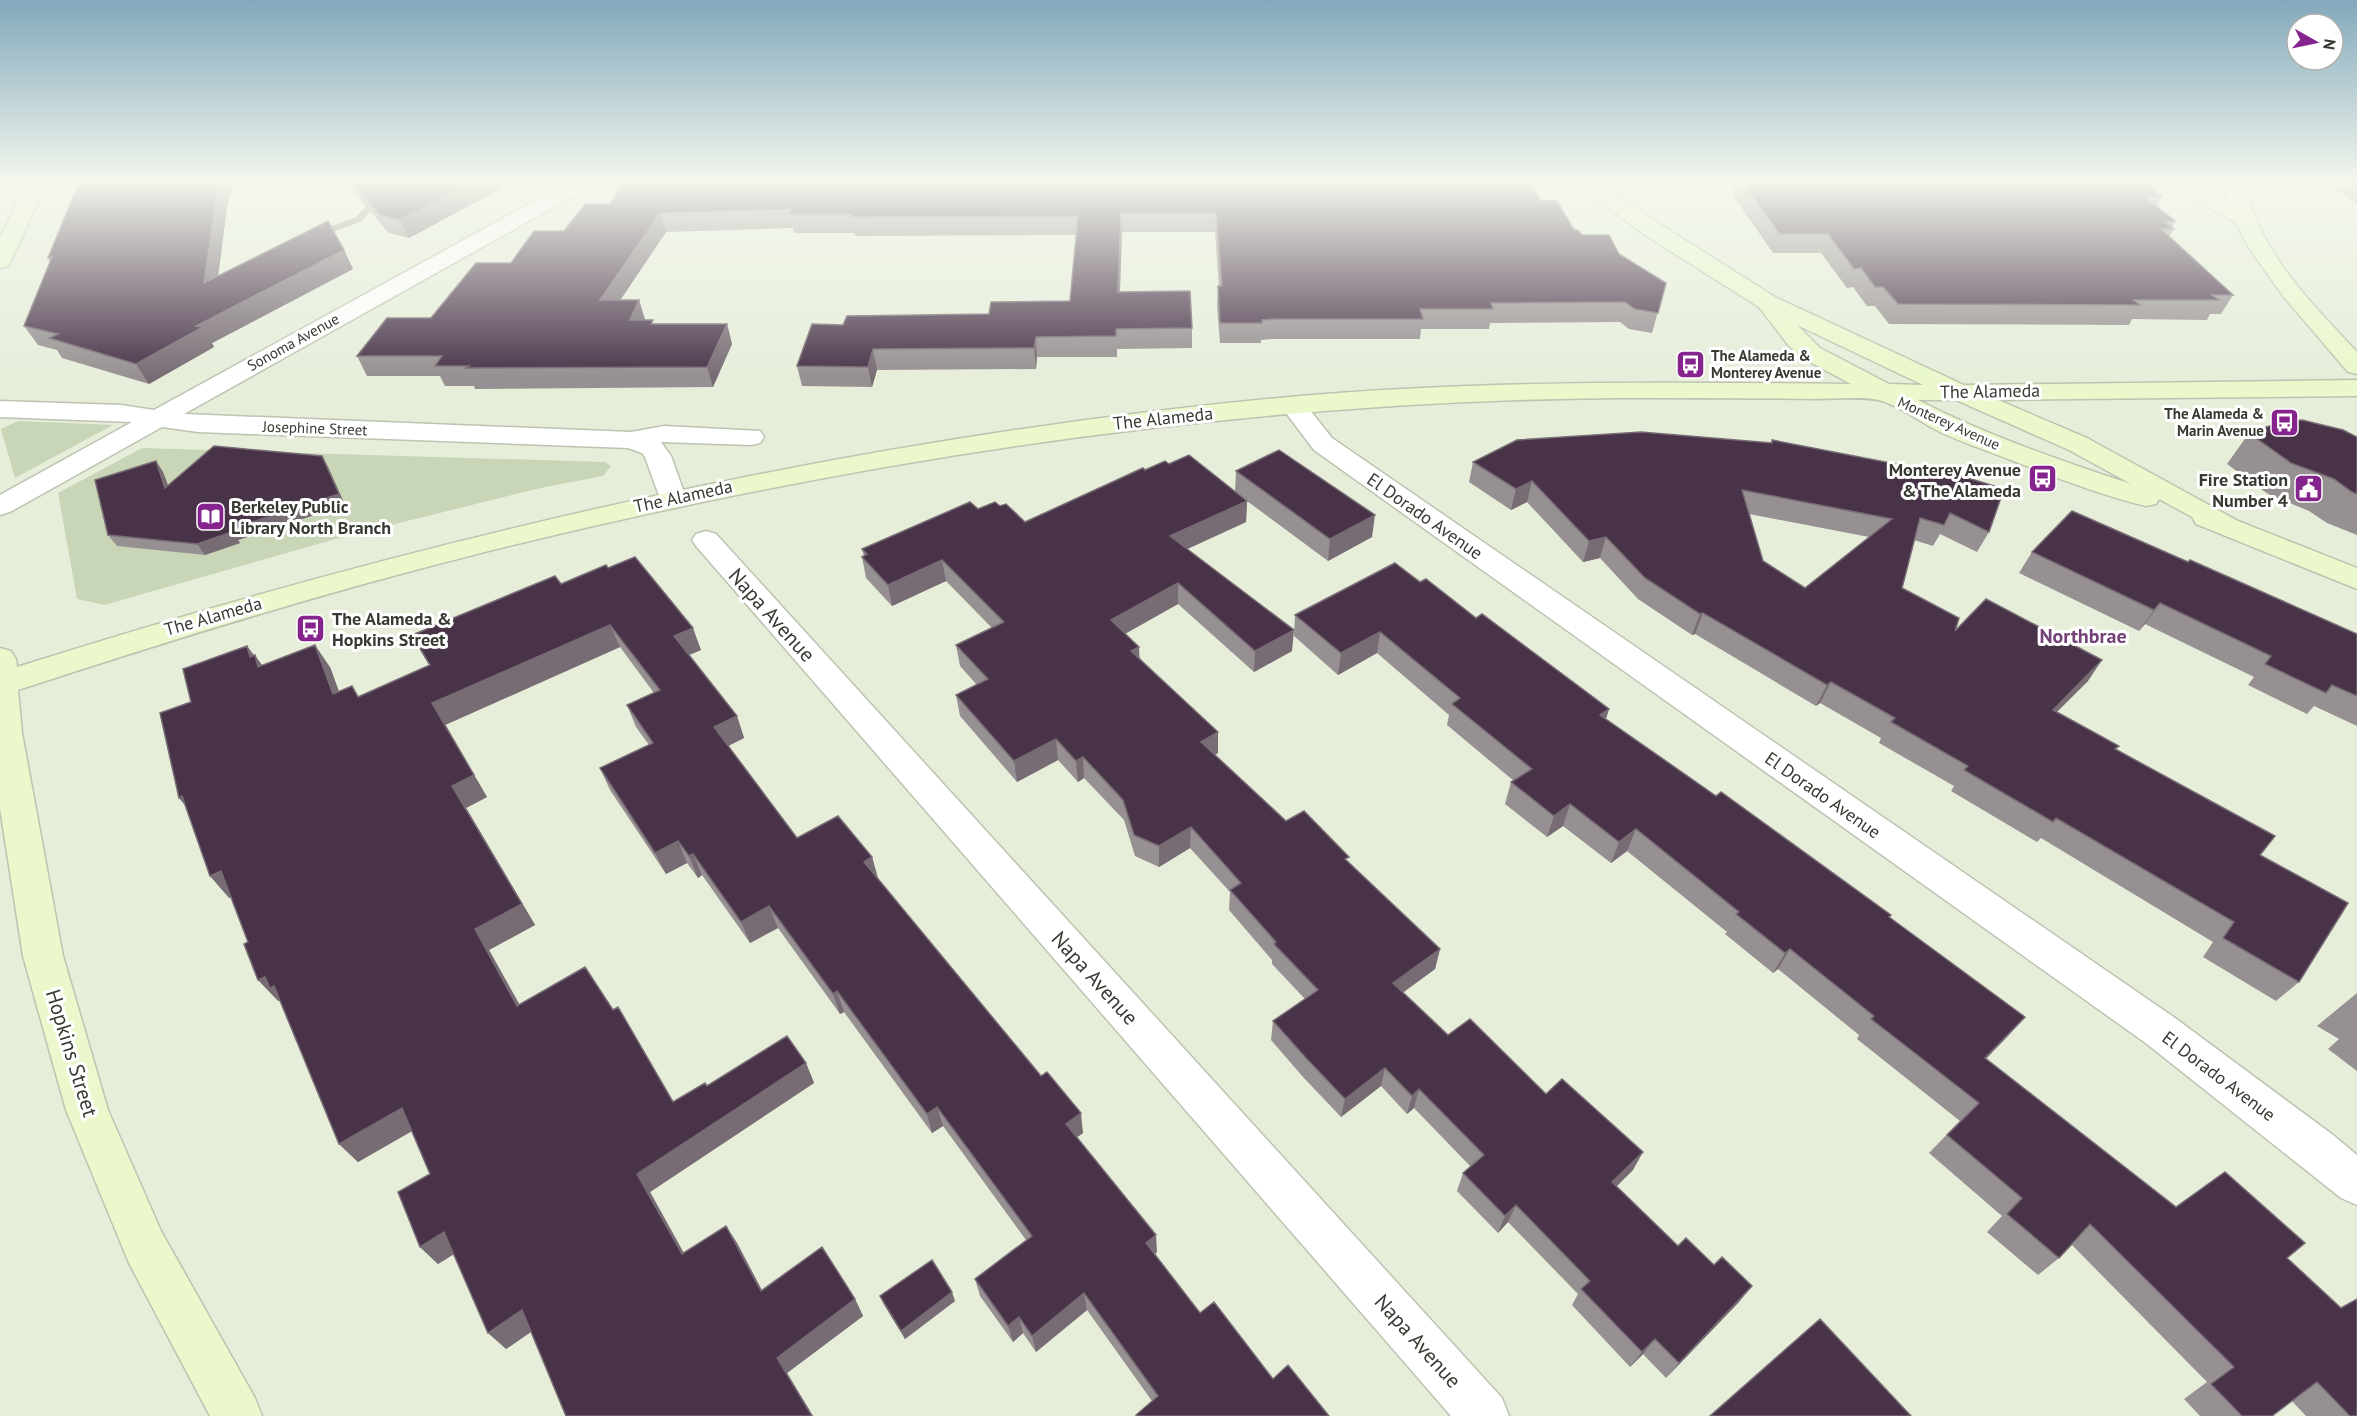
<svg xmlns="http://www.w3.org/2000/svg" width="2357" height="1416" viewBox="0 0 2357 1416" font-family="'PT Sans',sans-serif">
	<rect width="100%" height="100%" fill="#e6eeda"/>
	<path fill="#c9d5b7" d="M19,421L113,425L15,478L1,429Z
		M142,448L605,462L611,466L603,476L545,487L346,536L104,605L77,599L58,493Z"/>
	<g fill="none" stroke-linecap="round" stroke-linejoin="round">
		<path fill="#8a9677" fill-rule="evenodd" d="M389,180H397L362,221L319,237H313V233L356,217Z"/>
		<defs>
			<path id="street" d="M573,180H598L595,184L184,414L631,432L664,426L760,431L764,437L760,443L751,445L661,442L671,456L686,498L682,504L672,506L662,504L645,457L642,453L628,448L198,432L162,427L10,512L0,515V495L132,422L0,417V401L121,405L154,410Z
				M1293,397L1302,400L1332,438L2175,1018L2333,1135L2357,1155V1205L2341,1198L2147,1044L1314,450L1280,405L1284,400Z
				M706,531L716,534L1502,1398L1509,1416H1451L696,546L692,540L696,534Z"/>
			<path id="secondary" d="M28,180H48L11,261L8,266L0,268V238Z
				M1572,180H1595L1661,225L1775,297L1964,385L2357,380V396L1998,400L2087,438L2238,521L2357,568V589L2196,524L2192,517L2159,499L2156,504L2146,506C2100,495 2055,477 2011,460C1988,451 1963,443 1940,432C1921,423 1902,407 1882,401C1865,396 1835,399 1816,399C1751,398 1685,398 1619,398C1235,401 853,460 481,553C325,592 171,640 18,690L22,733L63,956L108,1110L161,1231L255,1398L262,1416H210L129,1263L66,1110L23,956L0,808V648L11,651L16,659L17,667C431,536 855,437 1289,397C1476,380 1663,382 1851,384L1802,358L1789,346L1759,307L1645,235ZM1797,325L1923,385L1889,384L1820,348ZM1918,400H1956L2069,450L2131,484C2059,460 1986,435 1918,400Z
				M2157,180H2187L2228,201L2225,180H2245C2255,248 2311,303 2357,352V374L2348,372L2283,296L2249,248L2236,223L2179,190L2160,184Z"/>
		</defs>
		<use href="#street" stroke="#bcc4b1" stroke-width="3"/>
		<use href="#secondary" stroke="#bcc4b1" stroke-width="3"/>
		<use href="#street" fill="#fff" fill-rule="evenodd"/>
		<use href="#secondary" fill="#eaf8cc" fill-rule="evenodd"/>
	</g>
	<path fill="#979092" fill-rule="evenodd" d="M80,180H250L234,183L227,207L218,275L344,250L353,269L212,343L214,347L149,384L62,358L57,350L38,345L24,326L50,262L48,258Z
		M343,180H517L409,238L389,233Z
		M1737,180H2143L2162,197L2157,207L2175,221L2172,227L2174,229L2169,237L2233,295L2221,314H2210L2207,320L2132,319L2129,325L1889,324L1875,306H1867L1853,287L1847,288L1821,253H1773L1732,194Z
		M2341,180H2357V204L2335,189Z
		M1540,200L1574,230L1582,235L1619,254L1666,283L1652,333L1629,329L1620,322L1490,323L1489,329H1421L1420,339H1273L1261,340V343H1220L1217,306L1218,286H1219L1215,232H1122L1120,292L1192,328V348L1117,349V357H1037L1036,369L877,370L872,387L802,386L797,366L843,325L989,314L1070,301L1076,235L855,236L854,233H794L793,228L666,232L620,300H639L645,320L654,324H727L732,344L713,387L475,389L474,386H445L440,376H367L357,356L431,318L511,263L564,231L585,204Z
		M2249,433L2357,437V535L2327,523L2309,511L2268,494L2227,464Z
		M1772,440L1968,478L1989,532L1977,552L1940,534L1933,546L1914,540L1902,588L1955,631L2088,681L2056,712L2116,749L2260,855L2299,982L2276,1001L2203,957L2213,942L2041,838L2037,842L1951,791L1954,786L1879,743L1881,738L1820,703L1816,706L1695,634L1692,635L1638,599L1600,558L1583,562L1527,502L1511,510L1469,482L1473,462L1771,443ZM1749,514L1869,537L1805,588L1763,561Z
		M322,456L328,467L345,505L238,540L240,543L205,555L117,546L108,535L156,461L163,472L168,485Z
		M1169,464L1235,492L1236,471L1372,537L1328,561L1247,501L1246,522L1187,549L1292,651L1254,672L1178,604L1125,634L1140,658L1218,753L1214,755L1286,821L1348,862L1440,949L1435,969L1403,992L1448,1035L1546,1094L1633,1170L1616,1186L1678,1246L1739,1302L1666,1378L1643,1354L1630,1367L1572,1305L1578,1294L1508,1222L1498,1233L1457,1191L1463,1173L1471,1167L1414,1108L1407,1114L1381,1086L1341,1117L1303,1077L1271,1040L1273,1021L1305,999L1272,964V960L1229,910L1230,892L1190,848L1159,867L1135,856L1124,820L1084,778L1078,782L1058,760L1017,782L960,716L956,695L977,685L960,666L956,645L992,628L946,581L892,606L866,578L862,557L864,556L862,549L978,509L1000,506L1025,522L1145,470Z
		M2032,552L2357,634V726L2314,706L2307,714L2248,685L2254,677L2145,624L2139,631L2019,573Z
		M608,568L701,650L689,655L737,716L744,738L728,746L797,838L872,857L878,878L1083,1133L1077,1137L1157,1252L1155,1254L1200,1313L1273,1379L1329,1416H1136V1415L1152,1401L1087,1310L1036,1352L1023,1333L1013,1342L980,1296L975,1279L1026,1240L943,1126L932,1133L844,1012L840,1014L778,928L750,943L702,875L698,878L687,863L666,874L610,790L600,768L649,745L636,727L627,705L654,693L620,647L445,725L487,797L466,808L535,925L489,950L520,1005L673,1102L707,1086L806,1063L814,1083L650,1192L684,1253L726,1226L737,1243L762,1290L855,1299L863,1316L787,1373L531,1332L506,1349L454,1254L438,1264L420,1247L430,1174L412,1131L358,1162L339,1144L280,1000L278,1001L248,942L231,897L229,898L191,702L247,646L262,665L330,667L339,692L352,686L359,697L429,665L412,635Z
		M1420,582L1476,618L1609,709L1606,719L1716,796L1891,915L1889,918L2025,1017L1986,1059L2176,1207L2287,1258L2341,1308L2357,1299V1416H2306L2292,1401L2272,1416H2200L2184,1399L2207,1382L2072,1245L2059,1258L2038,1275L1987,1232L2002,1216L1929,1153L1960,1121L1857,1039L1859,1035L1778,969L1773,973L1725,934L1727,932L1627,851L1611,863L1563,826L1547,837L1505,804L1511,782L1514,781L1447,725L1449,715L1377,653L1338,675L1294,636L1295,615Z
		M2357,993V1071L2328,1049L2339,1039L2317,1026Z
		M880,1296L955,1301L905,1339L884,1305Z"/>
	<path fill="#776b74" d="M220,180H250L234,183L227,207L215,301L204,283L218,189Z
		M477,180H517L409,238L400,220Z
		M660,213L666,232L607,320L600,300Z
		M1121,213L1122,232L1119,312L1118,292Z
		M344,250L353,269L212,343L214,347L149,384L136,364L196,326Z
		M639,300L645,320L637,340L630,320Z
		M727,324L732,344L713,387L707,367Z
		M1036,337L1037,357L1036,369L1034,348Z
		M873,349L877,370L872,387L868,367Z
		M322,456L328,467L345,505L238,540L240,543L205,555L197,544L231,529Z
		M156,461L163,472L173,499L165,488Z
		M1532,481L1527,502L1511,510L1516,489Z
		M1247,501L1246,522L1170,557V536Z
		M1375,515L1372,537L1328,561L1330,539Z
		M1606,537L1600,558L1583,562L1589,541Z
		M942,560L946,581L892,606L888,585Z
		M1178,583V604L1112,641L1111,620Z
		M2160,603L2145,624L2139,631L2154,610Z
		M1703,613L1695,634L1692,635L1700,614Z
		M610,625L620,647L445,725L487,797L466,808L535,925L489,950L531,1026L517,1006L475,929L432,703Z
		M693,628L701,650L682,658L674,636Z
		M1294,630L1292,651L1254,672L1255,651Z
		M1380,632L1377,653L1338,675L1341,653Z
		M315,645L330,667L348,716L333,694Z
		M247,646L256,659L255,655L270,677L274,689L250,657Z
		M1139,647L1140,668L1131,651Z
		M2102,660L2088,681L2038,731L2053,710Z
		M1831,682L1820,703L1816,706L1827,685Z
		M1609,709L1602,731L1600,715Z
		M737,716L744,738L722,749L714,727Z
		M1218,732V753L1200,763L1201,742Z
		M1056,739L1058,760L1017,782L1014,761Z
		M1083,757L1084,778L1078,782L1076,761Z
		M182,796L197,820L179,798Z
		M1570,804L1563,826L1547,837L1554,816Z
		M1191,827L1190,848L1159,867V846Z
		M1636,829L1627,851L1611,863L1619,842Z
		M678,841L687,863L666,874L655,853Z
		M693,854L702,875L698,878L689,856Z
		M872,857L878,879L864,862Z
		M221,871L240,892L229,898L210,876Z
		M769,906L778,928L750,943L741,922Z
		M1440,949L1435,969L1389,1003L1393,983Z
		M1790,949L1778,969L1773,973L1785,953Z
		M265,977L274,986L280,1000L278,1001L258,980Z
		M837,991L844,1012L840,1014L833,994Z
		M2025,1017L2007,1037L1968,1077L1985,1058Z
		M806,1063L814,1083L650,1192L694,1272L682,1254L637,1174Z
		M1385,1068L1381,1086L1341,1117L1345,1099Z
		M1419,1089L1414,1108L1407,1114L1412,1096Z
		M937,1107L943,1126L932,1133L927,1114Z
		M402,1108L419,1127L358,1162L339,1144Z
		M1081,1113L1083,1133L1069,1143L1066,1124Z
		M1643,1152L1633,1170L1603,1200L1612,1182Z
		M1516,1205L1508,1222L1498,1233L1505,1216Z
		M726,1226L737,1243L771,1308L761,1291Z
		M444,1232L462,1249L438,1264L420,1247Z
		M1156,1235L1157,1252L1147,1260L1146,1243Z
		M1752,1286L1739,1302L1666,1378L1679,1363Z
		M952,1292L955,1301L905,1339L901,1331Z
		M1084,1293L1087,1310L1036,1352L1032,1336Z
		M855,1299L863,1316L787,1373L813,1416H812L777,1358Z
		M522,1310L538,1327L506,1349L488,1333Z
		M1019,1317L1023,1333L1013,1342L1008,1326Z
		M1655,1339L1643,1354L1630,1367L1642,1352Z"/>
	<path fill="#483349" stroke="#776b74" stroke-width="1.5" fill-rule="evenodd" d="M80,180H220L218,189L204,283L328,221L344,250L196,326L203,327L136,364L49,338L58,334L24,326L52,257L48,258Z
		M350,180H477L400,220L380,215Z
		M638,180H1531L1540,200L1557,201L1574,230H1578L1582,235H1609L1619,254L1666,283L1658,313L1635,309L1625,302L1491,303L1493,309H1420L1423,319H1274L1262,320V323H1220L1218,286H1222L1216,213H1121L1118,292L1190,291L1192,328L1116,329V336L1036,337L1034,348L873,349L868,367L797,366L812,324L843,325L847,316L989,314L991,302L1070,301L1078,216L851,217L853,214H790L792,209L660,213L600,300H639L630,320H653L651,324H727L707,367L466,368L469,366H435L442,356H357L387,318H431L476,263H511L534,231H564L585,204H610L625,181H638Z
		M1740,180H2143L2162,197H2145L2175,221L2165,222L2174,229H2161L2233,295H2212L2219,300H2134L2140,305L1898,304L1883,287H1875L1861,268L1854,269L1828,234H1780Z
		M2302,420L2343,430L2357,437V494L2352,492L2334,479L2291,463L2249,433L2284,421Z
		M1641,432L1772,443V440L1968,478L2004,489L1989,532L1950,513L1944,525L1920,518L1902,588L1959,618L1955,631L1986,599L2102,660L2053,710L2119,746L2115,749L2275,836L2260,855L2348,903L2299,982L2223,938L2234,922L2056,818L2053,822L1964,770L1968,766L1891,722L1895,718L1831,682L1827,685L1703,613L1700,614L1645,578L1606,537L1589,541L1532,481L1516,489L1473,462L1517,440ZM1742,490L1892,519L1805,588L1763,561Z
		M214,446L322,456L339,494L231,529L232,532L197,544L108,535L95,480L156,461L165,488Z
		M1279,450L1375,515L1330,539L1236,471Z
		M1189,455L1247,501L1170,536L1294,630L1255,651L1178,583L1111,620L1139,647L1131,651L1218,732L1201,742L1286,821L1304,811L1349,857L1345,859L1440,949L1393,983L1448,1035L1470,1019L1546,1094L1562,1079L1643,1152L1612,1182L1678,1246L1686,1238L1714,1265L1722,1257L1752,1286L1679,1363L1655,1339L1642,1352L1581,1289L1590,1281L1516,1205L1505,1216L1463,1173L1484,1155L1419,1089L1412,1096L1385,1068L1345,1099L1306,1058L1273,1021L1318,990L1274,944L1276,942L1230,890L1241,883L1191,827L1159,846L1134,835L1123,800L1083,757L1076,761L1056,739L1014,761L956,695L988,679L956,645L1004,622L942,560L888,585L862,557L867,554L862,549L970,502L978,509L995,502L1000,506L1006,504L1025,522L1143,468L1145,470L1165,461L1169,464Z
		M2072,511L2188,562L2190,560L2357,634V696L2332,685L2326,693L2265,664L2271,656L2160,603L2154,610L2032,552Z
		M635,557L693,628L674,636L737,716L714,727L797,838L838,816L872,857L864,862L1041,1076L1047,1072L1081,1113L1066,1124L1156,1235L1146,1243L1200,1313L1214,1302L1273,1379L1288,1365L1329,1416H1136V1415L1158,1396L1084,1293L1032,1336L1019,1317L1008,1326L975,1279L1032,1236L937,1107L927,1114L837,991L833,994L769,906L741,922L693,854L689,856L678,841L655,853L600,768L653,743L627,705L660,690L610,625L432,703L474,775L452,786L522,904L475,929L517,1006L585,967L613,1010L618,1007L673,1102L705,1083L707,1086L787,1036L806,1063L637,1174L682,1254L726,1226L761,1291L822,1247L855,1299L777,1358L812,1416H566L522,1310L488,1333L444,1232L420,1247L398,1192L430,1174L402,1108L339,1144L274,986L270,988L265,977L258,980L244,944L248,942L221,871L210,876L182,796L179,798L160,713L191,702L183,669L247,646L250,657L255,655L258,667L315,645L333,694L352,686L358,697L430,665L412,635L555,576L561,584L606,565L608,568Z
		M1395,563L1420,582L1426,579L1476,618L1482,614L1609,709L1600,715L1716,796L1721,792L1891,915L1889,917L2025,1017L1985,1058L2176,1207L2225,1172L2305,1243L2287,1258L2341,1308L2357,1299V1416H2350L2317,1382L2272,1416H2242L2211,1384L2234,1367L2090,1224L2059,1258L2007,1214L2022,1198L1947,1135L1979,1103L1871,1019L1874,1016L1790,949L1785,953L1736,914L1739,912L1636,829L1619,842L1570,804L1554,816L1511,782L1532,769L1452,704L1460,698L1380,632L1341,653L1295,615Z
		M932,1260L952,1292L901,1331L880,1296Z
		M1820,1319L1911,1416H1710Z"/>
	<linearGradient id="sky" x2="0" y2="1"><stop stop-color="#82a8bb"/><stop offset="0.48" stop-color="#f4f7ee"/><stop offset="1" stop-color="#f4f7ee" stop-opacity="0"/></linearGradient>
	<rect width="2357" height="378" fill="url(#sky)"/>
	<defs>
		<symbol id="bus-square" viewBox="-11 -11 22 22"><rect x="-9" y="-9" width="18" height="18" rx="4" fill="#86248d" stroke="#fff"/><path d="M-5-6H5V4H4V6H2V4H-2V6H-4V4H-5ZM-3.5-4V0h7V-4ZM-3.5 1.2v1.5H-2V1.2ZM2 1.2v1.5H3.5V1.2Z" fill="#fff"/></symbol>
		<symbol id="civic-square" viewBox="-11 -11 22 22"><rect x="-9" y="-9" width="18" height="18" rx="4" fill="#86248d" stroke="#fff"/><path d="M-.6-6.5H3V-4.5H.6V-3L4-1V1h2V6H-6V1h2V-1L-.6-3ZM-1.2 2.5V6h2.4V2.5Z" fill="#fff"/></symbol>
		<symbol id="library-square" viewBox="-11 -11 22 22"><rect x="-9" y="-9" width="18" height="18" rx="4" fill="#86248d" stroke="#fff"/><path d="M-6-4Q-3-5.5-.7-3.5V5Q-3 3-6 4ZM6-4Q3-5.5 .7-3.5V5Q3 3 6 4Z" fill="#fff"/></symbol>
	</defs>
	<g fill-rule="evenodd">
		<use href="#bus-square" x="1674" y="348" width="33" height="33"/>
		<use href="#bus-square" x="2268" y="406" width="33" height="33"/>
		<use href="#bus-square" x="2026" y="462" width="33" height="33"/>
		<use href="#civic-square" x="2292" y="472" width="33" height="33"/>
		<use href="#library-square" x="194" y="500" width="33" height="33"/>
		<use href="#bus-square" x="294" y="612" width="33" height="33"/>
	</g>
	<g text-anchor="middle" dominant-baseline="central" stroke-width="6" stroke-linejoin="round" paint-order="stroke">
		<g font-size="15" fill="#373a32" stroke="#fff">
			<text transform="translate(293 342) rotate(-29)">Sonoma Avenue</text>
			<text transform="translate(1949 423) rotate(24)">Monterey Avenue</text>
			<text transform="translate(315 428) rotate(2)">Josephine Street</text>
		</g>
		<g font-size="15" font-weight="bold" fill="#373a32" stroke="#fff" text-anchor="start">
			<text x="1711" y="355">The Alameda &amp;<tspan x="1711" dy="17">Monterey Avenue</tspan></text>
			<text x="2264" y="413" text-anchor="end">The Alameda &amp;<tspan x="2264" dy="17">Marin Avenue</tspan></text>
		</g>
		<g font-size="18" fill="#373a32" stroke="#fff">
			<text transform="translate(1990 391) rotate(-1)">The Alameda</text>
			<text transform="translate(1163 418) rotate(-6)">The Alameda</text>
			<text transform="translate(683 496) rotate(-12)">The Alameda</text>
			<text transform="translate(1425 516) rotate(35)">El Dorado Avenue</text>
			<text transform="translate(213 616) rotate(-16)">The Alameda</text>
			<text transform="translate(1823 795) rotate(35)">El Dorado Avenue</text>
			<text transform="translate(2219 1076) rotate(37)">El Dorado Avenue</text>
		</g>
		<g font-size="18" font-weight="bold" fill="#373a32" stroke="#fff" text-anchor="end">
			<text x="2021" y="469">Monterey Avenue<tspan x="2021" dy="21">&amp; The Alameda</tspan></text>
			<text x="2288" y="479">Fire Station<tspan x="2288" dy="21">Number 4</tspan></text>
			<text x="231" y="506" text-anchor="start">Berkeley Public<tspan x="231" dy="21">Library North Branch</tspan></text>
			<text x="332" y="618" text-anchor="start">The Alameda &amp;<tspan x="332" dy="21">Hopkins Street</tspan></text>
		</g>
		<g font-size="20" font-weight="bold" fill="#734276" stroke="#fff">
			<text x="2083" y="636">Northbrae</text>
		</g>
		<g font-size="21" fill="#373a32" stroke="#fff">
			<text transform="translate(772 615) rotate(48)">Napa Avenue</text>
			<text transform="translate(1095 978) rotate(48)">Napa Avenue</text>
			<text transform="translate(72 1053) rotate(73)">Hopkins Street</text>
			<text transform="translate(1418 1341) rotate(48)">Napa Avenue</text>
		</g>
	</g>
	<g transform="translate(2315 42) rotate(99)"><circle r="28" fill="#ffffff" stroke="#afb0ad" stroke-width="1.5"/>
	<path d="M0-4.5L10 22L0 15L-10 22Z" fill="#86248d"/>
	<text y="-9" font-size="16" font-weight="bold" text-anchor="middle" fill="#373a32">N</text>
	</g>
</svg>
